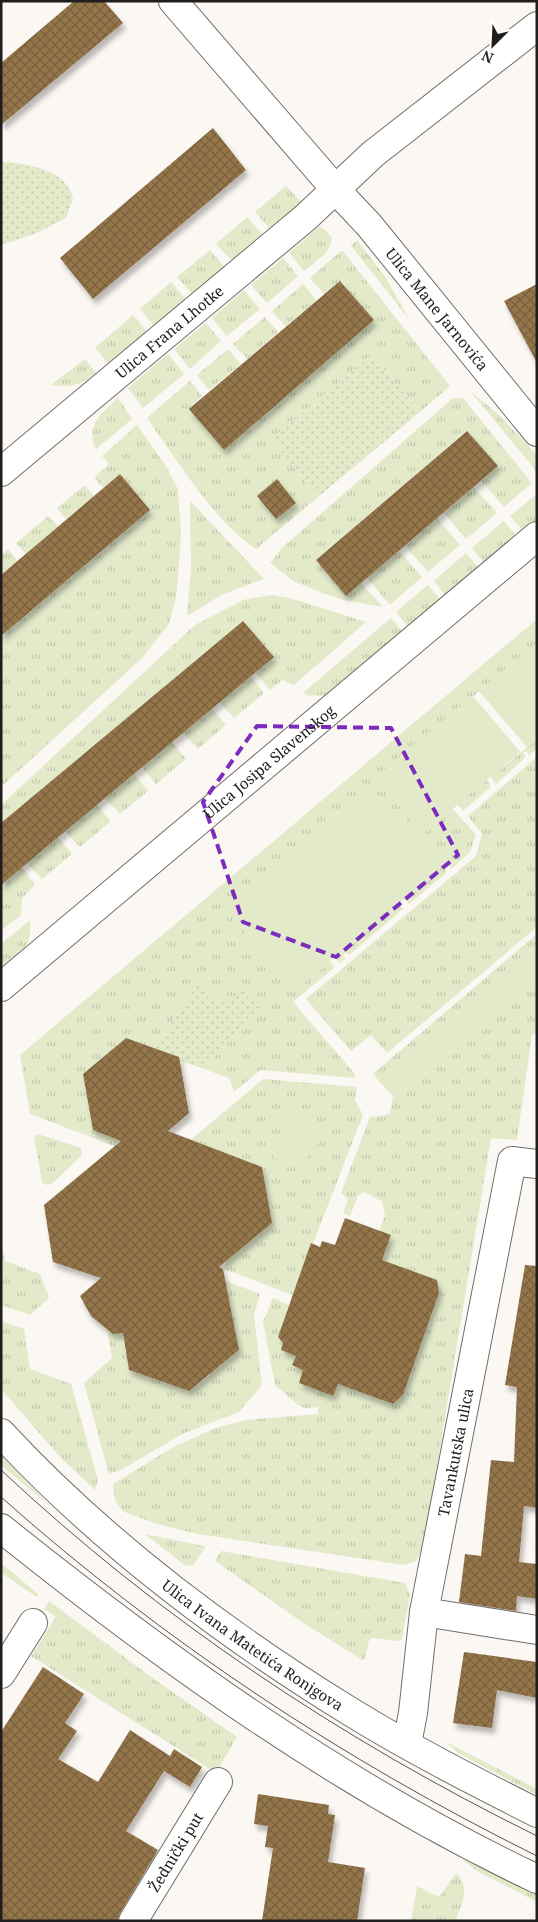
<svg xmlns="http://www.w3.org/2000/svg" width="538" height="1922" viewBox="0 0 538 1922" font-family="'Noto Serif',serif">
	<defs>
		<pattern id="grass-tufts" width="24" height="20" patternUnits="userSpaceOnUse" patternTransform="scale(1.25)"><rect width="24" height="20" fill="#e2eaca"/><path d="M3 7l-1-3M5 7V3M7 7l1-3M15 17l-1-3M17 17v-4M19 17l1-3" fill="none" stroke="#c1c8ad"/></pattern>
		<pattern id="park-dots" width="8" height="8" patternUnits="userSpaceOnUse" patternTransform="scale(1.25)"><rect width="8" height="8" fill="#e2eaca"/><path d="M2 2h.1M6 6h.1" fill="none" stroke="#c1c8ad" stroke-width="1.8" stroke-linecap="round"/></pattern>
		<pattern id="building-cross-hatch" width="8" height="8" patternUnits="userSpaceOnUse" patternTransform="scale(1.25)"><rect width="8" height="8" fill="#95764b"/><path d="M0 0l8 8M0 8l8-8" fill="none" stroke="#79603e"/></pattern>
		<filter id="shadow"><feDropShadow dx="3" dy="5.5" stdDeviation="2.5" flood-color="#0004"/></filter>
	</defs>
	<rect width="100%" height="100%" fill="#fbf7f3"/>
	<path fill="url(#grass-tufts)" fill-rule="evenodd" d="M286,186L302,203L271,230L255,212Z
		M247,217L263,235L232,261L216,244Z
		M320,226L332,237C332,252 315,262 304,271L289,253Z
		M357,240L386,278L409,319L351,246Z
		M210,250L225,268L193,295L177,277Z
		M342,250L450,386L420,412L372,355L271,439L318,497L256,549C217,525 174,456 147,418L190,381L202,396L189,409L224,450L373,320L341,281L324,294L310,278Z
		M283,258L298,276L267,303L251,285Z
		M171,282L187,301L156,328L140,309Z
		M303,284L317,301L285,326L272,311Z
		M244,290L260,309L227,336L212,318Z
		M133,315L149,334L111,367L95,348Z
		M265,317L278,332L247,359L233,344Z
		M206,323L221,341L190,369L174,349Z
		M228,349L241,364L209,390L197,375Z
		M168,354L184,374L143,408L128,388Z
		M85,359L96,373C82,385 69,388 51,385Z
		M471,392L498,414L537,455V472Z
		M118,398L132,419L96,449C84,426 103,412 118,398Z
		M453,398H463L532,483L504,507L481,481L497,466L466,431L316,560L346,596L361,583L383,607L339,599L295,582L270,563L283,547Z
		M137,425L166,466L178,489L181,535L179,565L176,597L169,624L142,658L1,787V636L150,510L120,474L103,488L94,477L109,464L102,456Z
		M85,485L94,496L66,519L57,508Z
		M474,487L497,513L466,539L444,513Z
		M537,494V519L523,531L510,516Z
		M190,501L264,579L221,595L189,615L187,613L191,569Z
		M48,516L58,526L26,554L16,543Z
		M437,518L460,545L428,572L405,546Z
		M504,521L517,537L484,563L472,548Z
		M8,549L18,561L1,575V555Z
		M399,551L422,577L390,605L367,578Z
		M466,553L479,568L445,595L434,581Z
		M428,585L440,599L408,626L396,612Z
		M272,595L290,598L366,622L294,685L282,680L270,690L255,672L273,656L243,621L1,823V805L195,625L243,600Z
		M391,618L402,631L327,695L309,696L303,693Z
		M537,619V643L376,777L422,833L453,809L476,835L470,852L451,869L449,866L445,869L447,872L409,904L405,899L440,869L374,791L294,991L330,962L335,967L293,1002L355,1074L354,1078L260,1070L234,1092L230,1079L205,1069L219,1050L198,984L154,1048L126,1038L83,1074L93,1130L120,1140L117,1147L30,1114L20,1055Z
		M251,676L264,693L234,718L219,702Z
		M212,709L226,725L198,749L183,733Z
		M537,739V749L529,755L526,751L523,753L526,757L496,784L491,777Z
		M172,742L186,759L156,784L142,767Z
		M537,757V927L387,1053L371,1035L351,1051L306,999L476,856L482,834L468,816Z
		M134,774L148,791L120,814L105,798Z
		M487,780L491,787L463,811L458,804Z
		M97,804L110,822L80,847L65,831Z
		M58,837L72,854L42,879L27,863Z
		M22,867L35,885L22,898L21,915L1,931V877Z
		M399,904L403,909L349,955L346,952L343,956L345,959L339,963L335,958Z
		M30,920C31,949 24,951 2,967L1,944Z
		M537,934V944L378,1080L373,1074Z
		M537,972V1033L532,1034L517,1140L491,1138L424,1545L416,1561L404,1565L198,1534L157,1524L122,1511L115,1500L113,1484L175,1446L216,1428L246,1420L318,1414V1407L305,1408L298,1405L275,1385L263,1322L273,1298L289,1305L278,1337L283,1343L281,1350L296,1356L292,1365L303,1370L299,1383L333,1396L338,1384L392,1404L403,1395L439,1293L437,1281L382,1260L391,1236L379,1231L385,1216L382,1201L364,1192L358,1196L350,1216L343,1213L348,1199L341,1193L370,1117L383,1116L390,1113L393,1096Z
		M263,1079L357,1087L355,1100L363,1115L293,1295L224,1269L227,1260L272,1223L262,1167L236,1157L180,1149ZM288,1136L303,1165L273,1157Z
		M38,1134L81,1148L82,1155L53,1183L46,1185L42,1182L34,1138Z
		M1,1237L5,1261L40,1274L49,1298L30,1315L1,1305Z
		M214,1276L260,1294L254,1315L262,1385L239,1412L182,1434L121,1470L109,1474L84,1383L112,1358L107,1329L111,1325L126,1333L124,1343L129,1370L189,1391L210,1375L208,1372L216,1365L218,1368L239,1350L227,1287L203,1278Z
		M1,1321L24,1329L30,1369L71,1384L98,1480L95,1490L60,1457L1,1389Z
		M1,1455L52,1508L1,1465Z
		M145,1534L204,1546L205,1548L193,1565L186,1566Z
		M221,1551L405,1583L410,1594L402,1639L399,1641L373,1638L369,1640L365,1659L362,1660L302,1622L215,1561Z
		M1,1563L38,1594L37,1597L1,1573Z
		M49,1601L147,1674L237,1737L218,1769L215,1768L213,1771L31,1656L56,1617L44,1609Z
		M446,1742L537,1789V1795L458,1753Z
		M462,1859L537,1894V1902L477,1871Z
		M456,1873C471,1888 462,1904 455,1921H411L417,1886L439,1897Z"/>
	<path fill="url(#park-dots)" d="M1,162C26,163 66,169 73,198L66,218L35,234L1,245Z
		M372,355L420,412L318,497L271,439Z
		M198,984L215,999L226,1004L246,988L262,1009L242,1024L205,1069L180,1061L179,1057L154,1048Z"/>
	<path fill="#e2eaca" d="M537,643V739L527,747L479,691Z
		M473,696L520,752L423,834L375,777Z
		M374,791L440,869L294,992L228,913Z
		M537,944V972L393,1096L378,1080Z
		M282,1109L308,1114L320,1141L303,1165L273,1157L288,1136Z"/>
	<path fill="url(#building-cross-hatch)" filter="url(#shadow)" d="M74,1H104L123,23L1,125V63Z
		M213,128L246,170L93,299L60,258Z
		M340,281L374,320L224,450L189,409Z
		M537,284V363L504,301Z
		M467,431L498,466L346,596L316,560Z
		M120,474L150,510L1,636V575Z
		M277,479L296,503L276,519L257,496Z
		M243,621L274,657L1,885V823Z
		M126,1038L179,1057L189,1113L168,1131L262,1167L272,1223L219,1267L223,1269L239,1350L189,1391L129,1370L123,1333L113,1334L91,1316L80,1296L101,1278L53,1262L44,1205L121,1141L93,1130L83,1074Z
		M345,1218L391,1235L382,1260L437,1280L439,1293L403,1395L393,1404L338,1384L333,1396L299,1383L303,1370L292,1365L296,1356L281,1350L283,1343L278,1337L311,1243L320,1247L322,1241L335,1245Z
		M525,1265L537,1266V1508L524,1506L519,1562L537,1564V1599L517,1596L516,1611L459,1602L465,1554L481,1556L491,1460L514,1462L517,1387L505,1385Z
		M464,1652L537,1662V1698L497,1690L492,1728L453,1723Z
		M43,1667L84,1694L65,1723L77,1731L58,1759L98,1782L130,1730L170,1756L174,1749L202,1767L190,1787L164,1771L126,1831L158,1850L120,1913L117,1921H1V1732Z
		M258,1794L329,1805L328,1814L335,1815L328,1862L365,1868L357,1921H262L273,1848L265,1847L268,1826L254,1824Z"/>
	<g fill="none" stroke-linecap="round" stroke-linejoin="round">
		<defs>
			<g id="minor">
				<path id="s1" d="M1,472L305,218L373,154L537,26"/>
				<path d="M424,1612L537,1630"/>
				<path d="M1,1674L33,1623"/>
				<path id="s2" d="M407,1744L413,1713L424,1612L512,1161L537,1164"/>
				<path id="s3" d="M133,1921L218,1782"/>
			</g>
			<g id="tertiary">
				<path id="s4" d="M173,1L336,190L369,225L537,432"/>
				<path id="s5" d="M1,987L537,536"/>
				<path id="s6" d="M1,1433C103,1543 224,1634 351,1712C411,1749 474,1781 537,1813"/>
				<path d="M1,1528C168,1662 343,1787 537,1879"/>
			</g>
		</defs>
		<use href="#minor" stroke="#716d6a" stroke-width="30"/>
		<use href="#tertiary" stroke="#716d6a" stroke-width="30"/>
		<use href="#minor" stroke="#fff" stroke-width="28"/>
		<use href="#tertiary" stroke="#fff" stroke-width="28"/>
		<path stroke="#575553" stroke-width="1" d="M1,1470C160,1619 342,1740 537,1836
			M1,1497C163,1641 343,1760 537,1856"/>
	</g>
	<path fill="none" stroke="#7b2cbf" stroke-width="4" stroke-dasharray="10 6" stroke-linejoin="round" d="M257,726L391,728L458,855L336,957L243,922L203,802Z"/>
	<g text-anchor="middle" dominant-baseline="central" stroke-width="5" stroke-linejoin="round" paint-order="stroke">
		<g font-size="15" fill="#1f1e1c" stroke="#fff">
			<text stroke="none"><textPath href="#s4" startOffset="406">Ulica Mane Jarnovića</textPath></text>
			<text stroke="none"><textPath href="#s1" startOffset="219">Ulica Frana Lhotke</textPath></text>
			<text stroke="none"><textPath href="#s5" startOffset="350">Ulica Josipa Slavenskog</textPath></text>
			<text stroke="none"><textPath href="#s2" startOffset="296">Tavankutska ulica</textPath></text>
			<text stroke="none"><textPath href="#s6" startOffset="330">Ulica Ivana Matetića Ronjgova</textPath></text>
			<text stroke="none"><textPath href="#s3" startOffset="81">Žednički put</textPath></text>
		</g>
	</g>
	<rect width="538" height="1922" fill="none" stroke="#1f1e1c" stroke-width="5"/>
	<g transform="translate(493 45) rotate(204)" stroke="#ffffff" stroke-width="4" paint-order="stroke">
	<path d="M0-4L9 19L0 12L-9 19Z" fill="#1f1e1c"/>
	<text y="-8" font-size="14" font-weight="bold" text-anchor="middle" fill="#1f1e1c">N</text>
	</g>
</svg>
